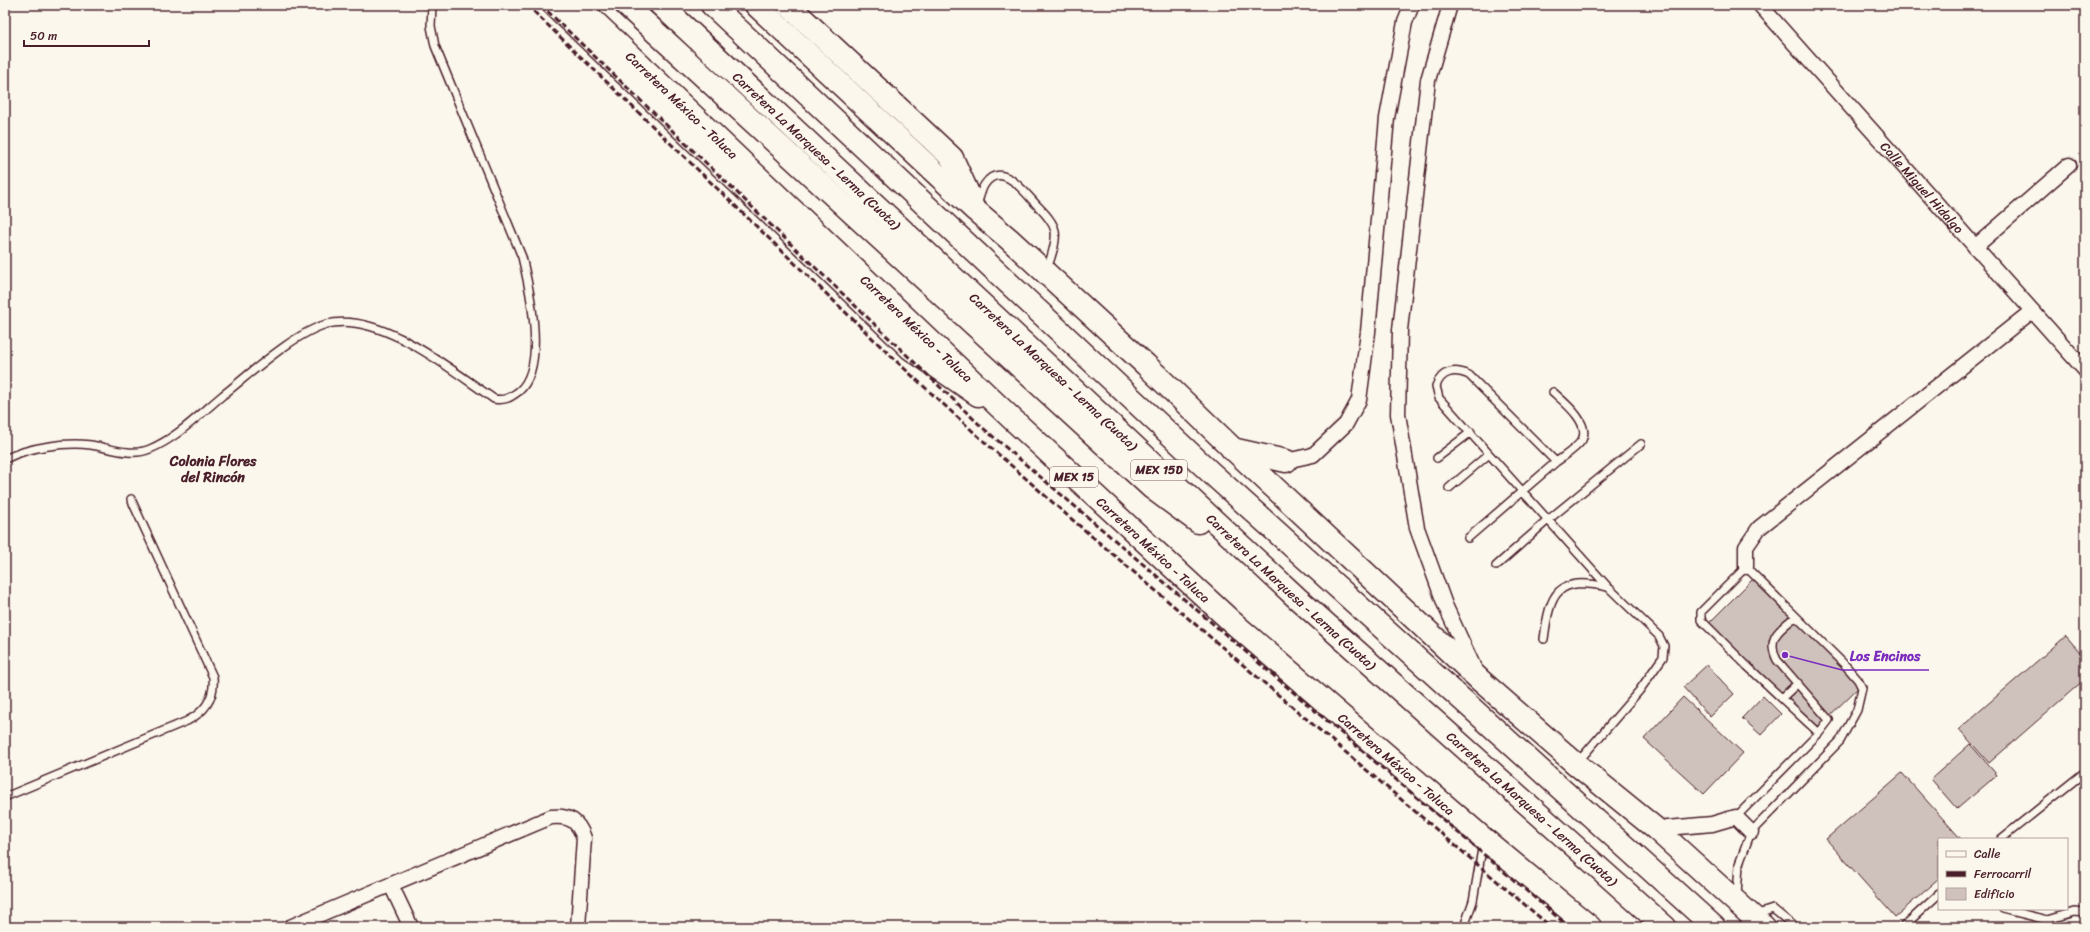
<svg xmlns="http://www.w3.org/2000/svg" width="2090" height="932" viewBox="0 0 2090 932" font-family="Sriracha,sans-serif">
	<rect width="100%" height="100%" fill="#fbf7ec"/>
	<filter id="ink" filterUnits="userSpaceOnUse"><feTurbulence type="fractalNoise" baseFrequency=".025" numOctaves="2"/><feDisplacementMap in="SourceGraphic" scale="8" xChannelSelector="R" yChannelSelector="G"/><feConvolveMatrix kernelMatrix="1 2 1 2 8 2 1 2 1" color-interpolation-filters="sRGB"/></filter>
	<g filter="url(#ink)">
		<path fill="#cfc2bc" stroke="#4a1f2b" d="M1753,579L1860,686L1817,728L1708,624Z
			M2066,636L2085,658V679L1989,763L1959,729Z
			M1707,665L1734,694L1710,717L1683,687Z
			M1763,696L1781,714L1761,735L1742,718Z
			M1683,697L1743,753L1704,794L1644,739Z
			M1970,744L1997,775L1957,809L1931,779Z
			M1902,773L1961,839H1939V879L1895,917L1826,839Z"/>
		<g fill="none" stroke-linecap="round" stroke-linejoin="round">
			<defs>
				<path id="lane" d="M977,204C980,198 981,189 985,184C1001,161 1023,190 1034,202C1041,210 1053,220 1055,231C1057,243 1050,259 1047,270
					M1553,392C1564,402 1591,423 1582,440C1576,449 1564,456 1556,462L1469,375C1455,369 1442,370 1436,386L1439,398L1608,587L1659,636L1664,646L1663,657L1639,691L1577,763
					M1437,458L1471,432
					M5,459C29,447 64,442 91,445C110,448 131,457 150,449C177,438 200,414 223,395C250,374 294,333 327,324C381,311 451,370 494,399C504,401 510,398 519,391C547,367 530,290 522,257L435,46L431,26L432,5
					M1449,488L1489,454
					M1468,538L1556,462
					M1496,566L1548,520L1641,444
					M1544,639C1550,592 1557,576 1608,587
					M1782,698L1798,683
					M5,797L187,721C205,712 215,698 213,677L131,499
					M1736,817L1819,733L1829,720L1777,660C1766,638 1779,630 1795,617
					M2001,839L2085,772
					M1737,896L1739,864L1751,832L1840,741L1857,710L1862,688L1858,680L1846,666L1746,567L1701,612V620L1746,665L1819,733
					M2003,909L2047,920L2074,912L2085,913
					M1755,915L1773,909L1795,927
					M2047,920L2053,927
					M1464,927L1473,901L1483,843
					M1903,927L1939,894"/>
				<g id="street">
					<path d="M1450,5L1428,80L1400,330L1398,414L1417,528L1445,605L1475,670"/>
					<path id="s1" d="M1760,5L2085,370"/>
					<path d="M1975,247L2069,165"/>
					<path d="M1286,461L1313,455L1346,424L1359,400L1368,332L1387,118L1405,22L1412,5"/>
					<path d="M1746,567V547L1759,528L2032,311"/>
					<path d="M1656,829L1712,824L1736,817L1751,832"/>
					<path d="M391,885L411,927"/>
					<path d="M290,927L551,817C570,815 578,821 584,838L578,927"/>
				</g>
				<path id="primary" d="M554,5L911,349L978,395"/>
				<g id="highway">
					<path id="s2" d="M577,5L1009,416L1231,621L1484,839L1590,927"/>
					<path d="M626,5L1152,488L1198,522"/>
					<path id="s3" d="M661,5L1297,598L1665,927"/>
					<path d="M712,5L1209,471L1714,927"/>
					<path d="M756,5L975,210L1009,239L1146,365L1232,448L1481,681L1576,764L1656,829L1764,927"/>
					<path d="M788,5L952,158L971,200"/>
					<path d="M1232,449L1286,461"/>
				</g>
			</defs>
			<use href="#lane" stroke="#4a1f2b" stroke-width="10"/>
			<use href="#street" stroke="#4a1f2b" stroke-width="17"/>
			<use href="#primary" stroke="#4a1f2b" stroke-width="25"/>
			<use href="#highway" stroke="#4a1f2b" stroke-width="25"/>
			<use href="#lane" stroke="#fbf7ec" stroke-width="7"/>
			<use href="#street" stroke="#fbf7ec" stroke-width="14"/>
			<use href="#primary" stroke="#fbf7ec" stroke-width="22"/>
			<use href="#highway" stroke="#fbf7ec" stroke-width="22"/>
			<path stroke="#4a1f2b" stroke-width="3" stroke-dasharray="6 3" stroke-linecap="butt" d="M527,5L895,360L978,436L1068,516L1551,927
				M541,5L983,428L1569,927"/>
		</g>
	</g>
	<g text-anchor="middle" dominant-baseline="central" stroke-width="4" stroke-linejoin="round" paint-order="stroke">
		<g fill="#fbf7ec" stroke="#7f6065" stroke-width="1">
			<rect x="1131" y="460" width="56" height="20" rx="3"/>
			<rect x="1050" y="467" width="48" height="20" rx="3"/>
		</g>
		<g font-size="12" font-weight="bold" fill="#4a1f2b">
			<text x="1159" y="470">MEX 15D</text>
			<text x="1074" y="477">MEX 15</text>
		</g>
		<g font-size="13" fill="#4a1f2b" stroke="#fbf7ec">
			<text stroke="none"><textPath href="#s2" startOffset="145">Carretera México - Toluca</textPath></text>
			<text stroke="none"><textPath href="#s3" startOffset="213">Carretera La Marquesa - Lerma (Cuota)</textPath></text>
			<text stroke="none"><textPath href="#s1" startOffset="244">Calle Miguel Hidalgo</textPath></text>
			<text stroke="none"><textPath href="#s2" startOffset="469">Carretera México - Toluca</textPath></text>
			<text stroke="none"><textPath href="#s3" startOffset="537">Carretera La Marquesa - Lerma (Cuota)</textPath></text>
			<text stroke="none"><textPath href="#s2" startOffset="793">Carretera México - Toluca</textPath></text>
			<text stroke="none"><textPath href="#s3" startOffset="861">Carretera La Marquesa - Lerma (Cuota)</textPath></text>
			<text stroke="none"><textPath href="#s2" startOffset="1117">Carretera México - Toluca</textPath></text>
			<text stroke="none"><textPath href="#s3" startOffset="1185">Carretera La Marquesa - Lerma (Cuota)</textPath></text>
		</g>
		<g font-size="14" font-weight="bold" fill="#4a1f2b" stroke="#fbf7ec">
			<text x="213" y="461">Colonia Flores<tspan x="213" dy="16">del Rincón</tspan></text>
		</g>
	</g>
	<path fill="none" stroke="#7b2cbf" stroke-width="1.5" d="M1785 655L1842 670H1929"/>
	<circle fill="#7b2cbf" stroke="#fbf7ec" stroke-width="1.5" cx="1785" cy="655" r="4"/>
	<g font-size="14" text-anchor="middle" font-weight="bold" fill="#7b2cbf" stroke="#fbf7ec" stroke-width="4" stroke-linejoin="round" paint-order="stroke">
		<text x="1885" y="661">Los Encinos</text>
	</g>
	<rect width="2090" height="932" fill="none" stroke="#fbf7ec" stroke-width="20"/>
	<rect x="10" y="10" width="2070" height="912" fill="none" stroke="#4a1f2b" stroke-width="1.5" filter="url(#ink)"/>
	<rect x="1938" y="838" width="130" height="72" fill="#fbf7ec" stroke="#b4a19f"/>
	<rect x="1946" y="851" width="20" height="6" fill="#fbf7ec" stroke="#b4a19f"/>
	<text x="1974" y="858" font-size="12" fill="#4a1f2b">Calle</text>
	<rect x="1946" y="871" width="20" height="6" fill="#4a1f2b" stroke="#b4a19f"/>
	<text x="1974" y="878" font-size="12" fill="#4a1f2b">Ferrocarril</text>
	<rect x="1946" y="888" width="20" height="12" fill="#cfc2bc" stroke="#b4a19f"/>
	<text x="1974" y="898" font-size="12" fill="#4a1f2b">Edificio</text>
	<path d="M24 40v6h125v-6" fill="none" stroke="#4a1f2b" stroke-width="2"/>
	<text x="30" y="40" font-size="12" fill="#4a1f2b" stroke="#fbf7ec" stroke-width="3" paint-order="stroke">50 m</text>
</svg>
